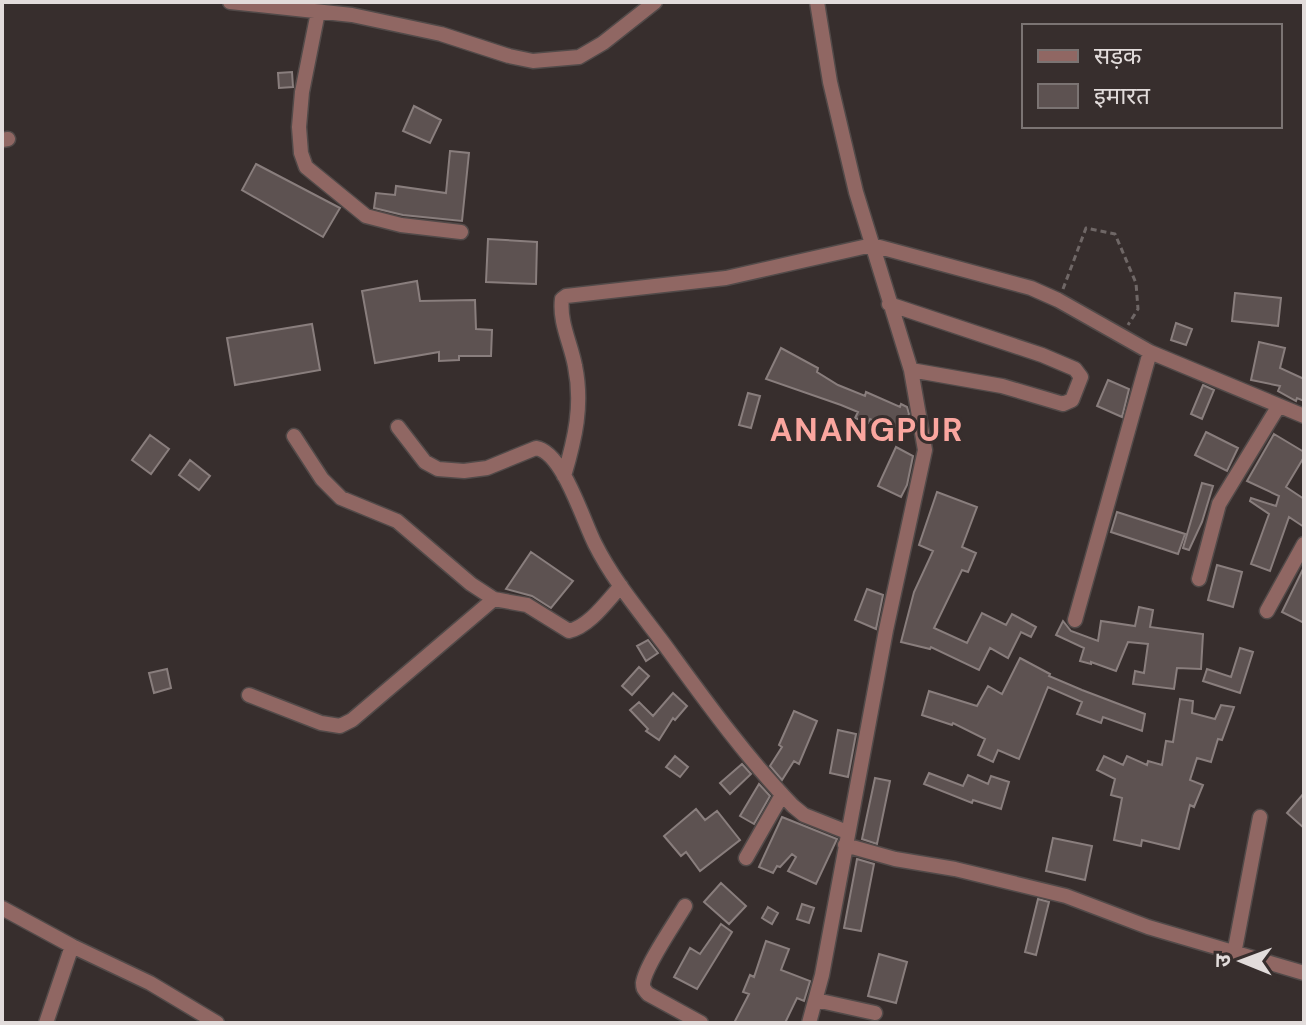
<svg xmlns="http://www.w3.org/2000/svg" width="1306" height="1025" viewBox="0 0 1306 1025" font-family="'DM Sans','Noto Sans Devanagari',sans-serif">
	<rect width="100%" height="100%" fill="#372e2d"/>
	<path fill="#5d5251" stroke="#897e7d" stroke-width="2" d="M292,72L293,87L279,88L278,73Z
		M414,106L441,120L430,143L403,131Z
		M450,151L469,153L462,221L403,215L374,208L376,193L395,195L396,186L446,193Z
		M256,164L340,208L323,237L242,190Z
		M488,239L537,242L536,284L486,282Z
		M417,281L420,301L475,300L476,329L492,330L491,356H459V360L439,361V352L375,363L362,291Z
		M1235,293L1281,298L1278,326L1232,321Z
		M1176,323L1192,329L1186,345L1171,340Z
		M312,324L320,370L235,385L227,338Z
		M1259,342L1285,348L1280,368L1304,379V401L1297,398L1296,401L1278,391L1280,386L1251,380Z
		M781,348L818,368L817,372L838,385L865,396L866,392L900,407L901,404L907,407L909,414L901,433L870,419L868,423L855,418L858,412L841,405L766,379Z
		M1108,380L1129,389L1122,417L1097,406Z
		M1203,385L1214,390L1202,419L1191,414Z
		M748,393L760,396L751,428L739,425Z
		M1206,432L1238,448L1227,471L1195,455Z
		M1274,434L1304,452V457L1286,487L1304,499V527L1289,517L1270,571L1251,564L1269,514L1250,501L1251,498L1276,506L1279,496L1247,481Z
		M150,435L169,449L151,474L132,460Z
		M896,447L913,456L907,485L901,497L878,486Z
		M190,460L210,476L199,490L179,475Z
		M1202,483L1213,486L1202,522L1189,550L1183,548Z
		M937,492L977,507L962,547L976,553L968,572L962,570L934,628L967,643L982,613L1006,625L1012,614L1036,627L1031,637L1021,632L1008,658L990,648L979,670L931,647L930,649L901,642L914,592L933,551L919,545Z
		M1117,512L1185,534L1178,554L1111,532Z
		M531,552L573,581L551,608L532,596L506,589Z
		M1217,565L1242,572L1233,607L1208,600Z
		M1304,567V623L1282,612Z
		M867,589L883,595L876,629L855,620Z
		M1139,607L1153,610L1150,627L1203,634L1201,669L1177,668L1174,689L1133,684L1135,671L1144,673L1148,644L1128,642L1116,671L1091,662V664L1080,661L1084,648L1056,635L1063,621L1071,631L1098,641L1101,621L1135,626Z
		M648,640L658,653L646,661L637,646Z
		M1240,648L1253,652L1240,693L1203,681L1207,669L1231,677Z
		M1020,658L1050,674L1049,676L1082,690L1145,714L1142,731L1103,717L1101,723L1077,714L1082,702L1048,687L1019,759L998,750L993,762L978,755L985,739L953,723L952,725L922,715L929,691L977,706L988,686L1002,694Z
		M639,667L649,676L632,695L622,686Z
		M167,669L171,688L154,693L149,673Z
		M673,693L687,706L675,720L673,718L659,740L646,731L648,729L630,710L639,702L653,716Z
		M1180,699L1193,701L1192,713L1215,719L1221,705L1234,707L1222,740L1218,739L1211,762L1197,758L1190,780L1203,785L1194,807L1190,805L1179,849L1142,840L1141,846L1114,840L1122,798L1111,795L1115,779L1097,770L1104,756L1123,765L1127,756L1147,765L1148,761L1162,765L1166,741L1173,742Z
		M794,711L817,721L799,764L794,761L782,780L770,766L782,747L779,745Z
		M838,730L856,734L848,777L830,773Z
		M675,756L688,767L680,777L666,767Z
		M742,764L751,774L730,794L720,783Z
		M929,773L963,786L968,775L988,784L991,776L1009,782L1001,809L973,800L972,803L924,784Z
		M875,778L890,781L877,844L862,839Z
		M759,784L770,796L754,824L740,816Z
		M1304,793V828L1287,813Z
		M696,809L705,820L717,811L740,840L700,871L686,852L681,856L664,836Z
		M782,817L837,839L816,884L788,871L796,857L792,854L780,867L777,866L773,873L759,867Z
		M1053,838L1092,846L1085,880L1046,871Z
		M857,859L874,864L861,931L844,928Z
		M721,883L746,906L729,924L704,902Z
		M1038,899L1049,902L1036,955L1025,952Z
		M802,904L814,908L809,923L797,919Z
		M768,907L778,913L772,924L762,918Z
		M721,924L732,932L697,989L674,977L690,948L700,954Z
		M766,941L789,949L781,970L810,981L804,1001L797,998L785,1023H734L749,994L743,992L750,975L754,977Z
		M879,954L907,962L896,1003L868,996Z"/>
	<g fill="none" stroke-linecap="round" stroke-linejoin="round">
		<defs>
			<path id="minor" d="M230,2L352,15L441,34L509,56L533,61L579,57L603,43L655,2
				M318,12L302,92L299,127L301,153L306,167L366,216L401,225L461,232
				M2,140L8,139
				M889,304L1042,355L1075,369L1081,377L1072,400L1063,404L1002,386L911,370
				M398,427L425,462L438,469L464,471L487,468L536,448C563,452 583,521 595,544C613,580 640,612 664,644C705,700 745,756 793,806L804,815L847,832
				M294,436L322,479L341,498L397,521L471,584L494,599L527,605L569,631C590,626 607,601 621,586
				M564,476C575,439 583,405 575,366C571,344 559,322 562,299L566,296L726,278L872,245L1031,288L1058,300L1150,352L1304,416
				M1199,579L1219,504L1278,407
				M1267,611L1304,544
				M1075,620L1150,352
				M249,695L321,723L340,726L352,720L494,599
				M845,845L895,859L955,869L1066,896L1148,927L1304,973
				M746,858L782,795
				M685,906C675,923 645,966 643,983C643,989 644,989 648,994L701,1023
				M2,908L72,946L150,983L217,1023
				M1234,954L1260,817
				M816,1000L875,1013
				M46,1023L72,946
				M809,1023L822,975L886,630L925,450L911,370L856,192L830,82L817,2"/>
		</defs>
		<use href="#minor" stroke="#524a49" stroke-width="17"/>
		<path stroke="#6f6766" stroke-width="3" stroke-dasharray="6 4" stroke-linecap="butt" d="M1063,289L1086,228L1115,234L1136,283L1138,309L1128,325"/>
		<use href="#minor" stroke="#906763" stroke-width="14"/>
	</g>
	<g text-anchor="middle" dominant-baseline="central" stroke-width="6" stroke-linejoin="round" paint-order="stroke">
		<g font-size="32" font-weight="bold" letter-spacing="2" fill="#faa69f" stroke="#372e2d">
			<text x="867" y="430">ANANGPUR</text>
		</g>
	</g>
	<rect width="1306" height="1025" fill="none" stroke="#e2dcdb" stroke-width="8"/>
	<rect x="1022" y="24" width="260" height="104" fill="#372e2d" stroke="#7b7473" stroke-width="2"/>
	<rect x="1038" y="50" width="40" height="12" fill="#906763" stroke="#7b7473" stroke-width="2"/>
	<text x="1094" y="64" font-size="24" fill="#e2dcdb">सड़क</text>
	<rect x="1038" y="84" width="40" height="24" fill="#5d5251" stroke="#7b7473" stroke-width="2"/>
	<text x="1094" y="104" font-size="24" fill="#e2dcdb">इमारत</text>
	<g transform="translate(1242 961) rotate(271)" stroke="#372e2d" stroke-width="6" paint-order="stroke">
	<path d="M0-6L14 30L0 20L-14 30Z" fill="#e2dcdb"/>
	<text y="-12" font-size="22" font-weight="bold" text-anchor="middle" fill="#e2dcdb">उ</text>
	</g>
</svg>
